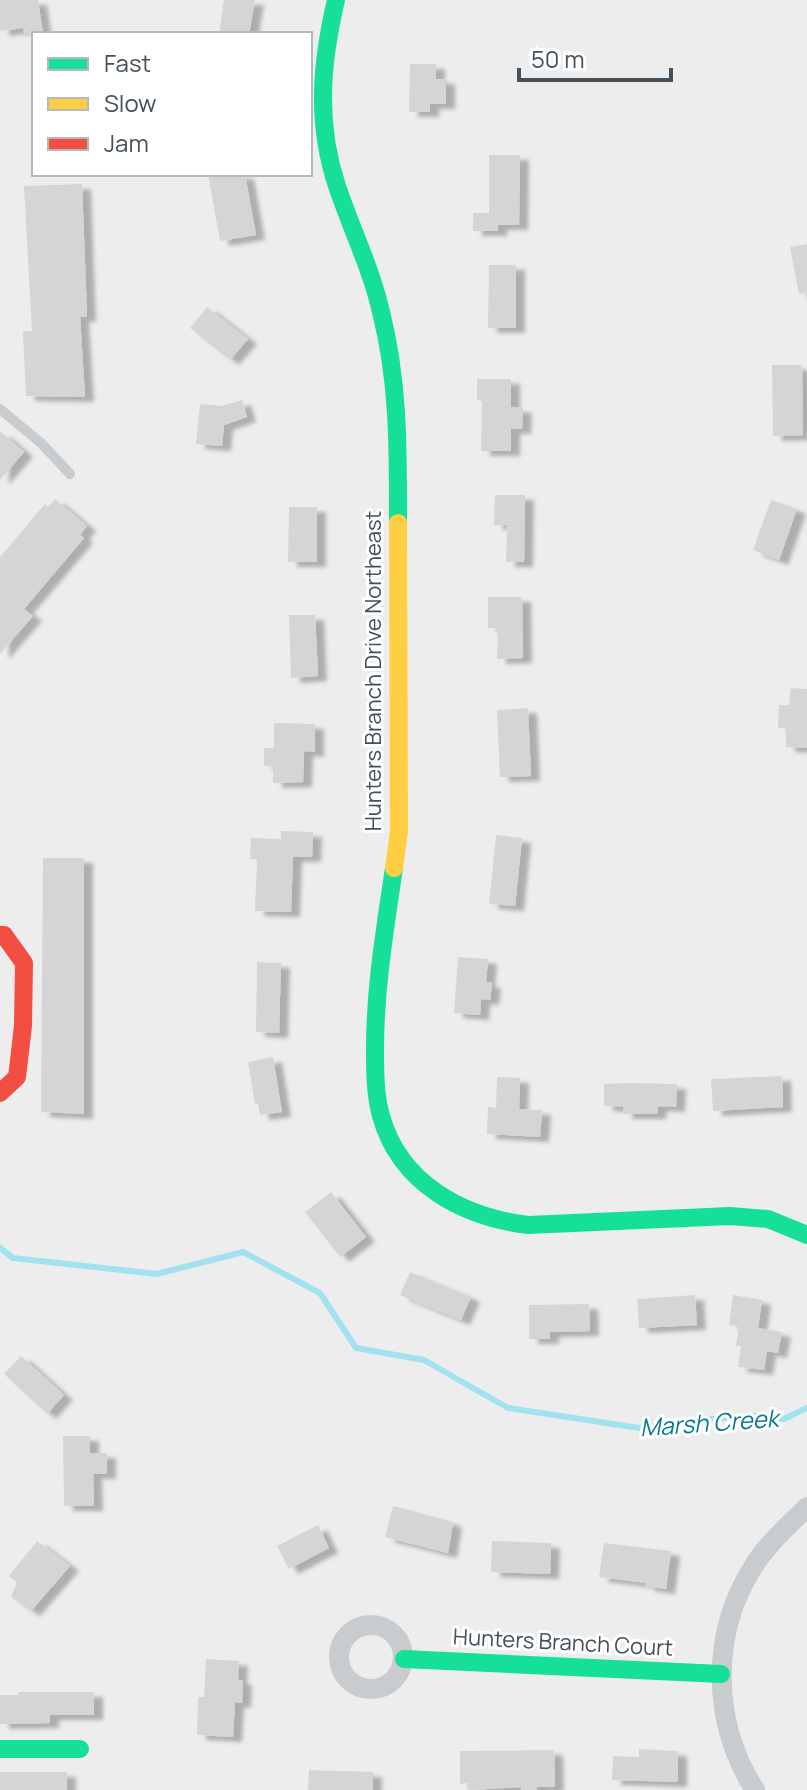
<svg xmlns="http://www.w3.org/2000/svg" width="807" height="1790" viewBox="0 0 807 1790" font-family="Manrope,sans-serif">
	<defs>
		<filter id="shadow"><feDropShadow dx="9" dy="5" stdDeviation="2" flood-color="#0004"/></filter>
	</defs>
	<rect width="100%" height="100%" fill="#eeeded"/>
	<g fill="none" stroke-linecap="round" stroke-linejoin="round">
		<path stroke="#a2e1ee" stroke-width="6" d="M0,1248L13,1258L157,1274L243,1252L320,1293L356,1348L424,1360L508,1408L639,1428L700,1420L753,1416L784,1419L807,1408"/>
	</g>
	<path fill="#d5d5d7" filter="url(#shadow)" d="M0,0H38L43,34L25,37L23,28L0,31Z
		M224,0H255L249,34H219Z
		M410,64H436V79H446V104H430V112H409Z
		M489,155H520L519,225H498V231H473V213H489Z
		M208,174H245L256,235L220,241Z
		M82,184L87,317H80L85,397L26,396L23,331H32L24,186Z
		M807,244V293L799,294L790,247Z
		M489,265H516V328H488Z
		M207,307L248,339L230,360L190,328Z
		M772,365H802L803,435L773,436Z
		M477,379H511V407L523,408L522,429H511V451H481L482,401L477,400Z
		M242,400L247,417L224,425L222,446L196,444L200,404L222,406Z
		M0,431L24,452L0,480Z
		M495,495H525L524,562H506L507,525H494Z
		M55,499L87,526L80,535L84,538L24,609L33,616L0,654V557L45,504L48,507Z
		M771,500L797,509L779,560L753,550Z
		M289,507H317V562H288Z
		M488,597H522L523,658L497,659L498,628H488Z
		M289,615H315L318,676L291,678Z
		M791,688L807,689V748L786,747V728H778L779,705H789Z
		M528,708L531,776L500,777L497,710Z
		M274,723L315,724V752L304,751L303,782L273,783V766H264V748H274Z
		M281,831L313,832L312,857H293L291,912L255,911L257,859H250L251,838L281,839Z
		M496,835L522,838L515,906L489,904Z
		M43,858H84V1114L41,1112Z
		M458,957L488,959L486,982L492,983L490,1000L481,999L480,1015L454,1013Z
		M257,962L281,963L279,1033L256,1032Z
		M273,1057L282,1112L260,1115L258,1104H255L248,1062Z
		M782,1076L783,1107L713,1111L711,1079Z
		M497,1077L520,1078L519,1109L542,1110L540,1137L487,1134L488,1107L496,1108Z
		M627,1083L677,1084L676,1107L658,1106L657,1114H623L624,1107L604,1106V1084Z
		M331,1192L366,1237L340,1257L305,1212Z
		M410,1272L471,1297L461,1320L400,1295Z
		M695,1295L697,1325L639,1328L637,1299Z
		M733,1295L762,1300L758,1328L782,1332L778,1353L767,1351L764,1370L738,1367L741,1346H736L739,1327L729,1325Z
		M589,1304L590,1331L550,1332V1339H529V1305Z
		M21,1356L64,1395L47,1414L4,1374Z
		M63,1436H90V1453H107V1474H93L94,1506H64Z
		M393,1506L453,1522L448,1553L385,1537Z
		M318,1525L329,1548L289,1569L277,1546Z
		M37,1541L70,1566L31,1611L11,1597L17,1582L9,1576Z
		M492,1541L551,1543L550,1574L491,1572Z
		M604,1543L671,1551L666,1589L645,1586L646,1583L599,1577Z
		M206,1659L239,1661L238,1680H243L242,1703L235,1702L233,1737L197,1735L198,1697H204Z
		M18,1692H94V1715H50V1723L0,1724V1695H18Z
		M639,1749L678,1751V1782L612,1780L613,1756L639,1757Z
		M554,1750L555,1787H537V1790H521V1787L469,1790V1783L460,1784V1751Z
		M309,1770L373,1772V1790H308Z
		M0,1772H67V1790H0Z"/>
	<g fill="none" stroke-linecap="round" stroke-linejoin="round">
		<path stroke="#c9ccce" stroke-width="10" d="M0,409L41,443L70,474"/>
		<path stroke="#c9ccce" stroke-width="20" d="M339 1657a32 32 0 1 1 64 0a32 32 0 1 1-64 0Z
			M755,1790C712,1723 710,1635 753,1567C767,1544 788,1526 807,1507"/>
		<path stroke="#16e098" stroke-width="18" d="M336,0C321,64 316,123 337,186C351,228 371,268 381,312C399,383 398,451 398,523
			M394,868C385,929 375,988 375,1049C375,1071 375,1095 381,1116C400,1184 463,1217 528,1225L730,1216L768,1219L807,1235
			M404,1659L721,1674
			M0,1749H80"/>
		<path stroke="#ffcf43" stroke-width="18" d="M394,868L399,831L398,523"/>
		<path stroke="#f24e42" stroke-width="18" d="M0,935H4L24,963L23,1026L17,1077L0,1093"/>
	</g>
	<g text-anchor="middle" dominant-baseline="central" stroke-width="6" stroke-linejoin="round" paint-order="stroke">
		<g font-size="22" fill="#44505a" stroke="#fff">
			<text transform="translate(373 671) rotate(-90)">Hunters Branch Drive Northeast</text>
			<text transform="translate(563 1642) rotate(3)">Hunters Branch Court</text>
		</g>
		<g font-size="24" font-style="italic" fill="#087b92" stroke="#fff">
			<text transform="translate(709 1422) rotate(-4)">Marsh Creek</text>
		</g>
	</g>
	<rect x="32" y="32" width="280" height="144" fill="#ffffff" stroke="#b4b9bd" stroke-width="2"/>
	<rect x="48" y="58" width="40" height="12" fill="#16e098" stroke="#b4b9bd" stroke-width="2"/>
	<text x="104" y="72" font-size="24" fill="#44505a">Fast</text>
	<rect x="48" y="98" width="40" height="12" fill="#ffcf43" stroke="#b4b9bd" stroke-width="2"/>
	<text x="104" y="112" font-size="24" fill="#44505a">Slow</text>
	<rect x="48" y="138" width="40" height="12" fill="#f24e42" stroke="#b4b9bd" stroke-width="2"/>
	<text x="104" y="152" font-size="24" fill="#44505a">Jam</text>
	<path d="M519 68v12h152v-12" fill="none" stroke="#44505a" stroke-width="4"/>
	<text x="531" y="68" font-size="24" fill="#44505a" stroke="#ffffff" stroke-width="6" paint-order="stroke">50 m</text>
</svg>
